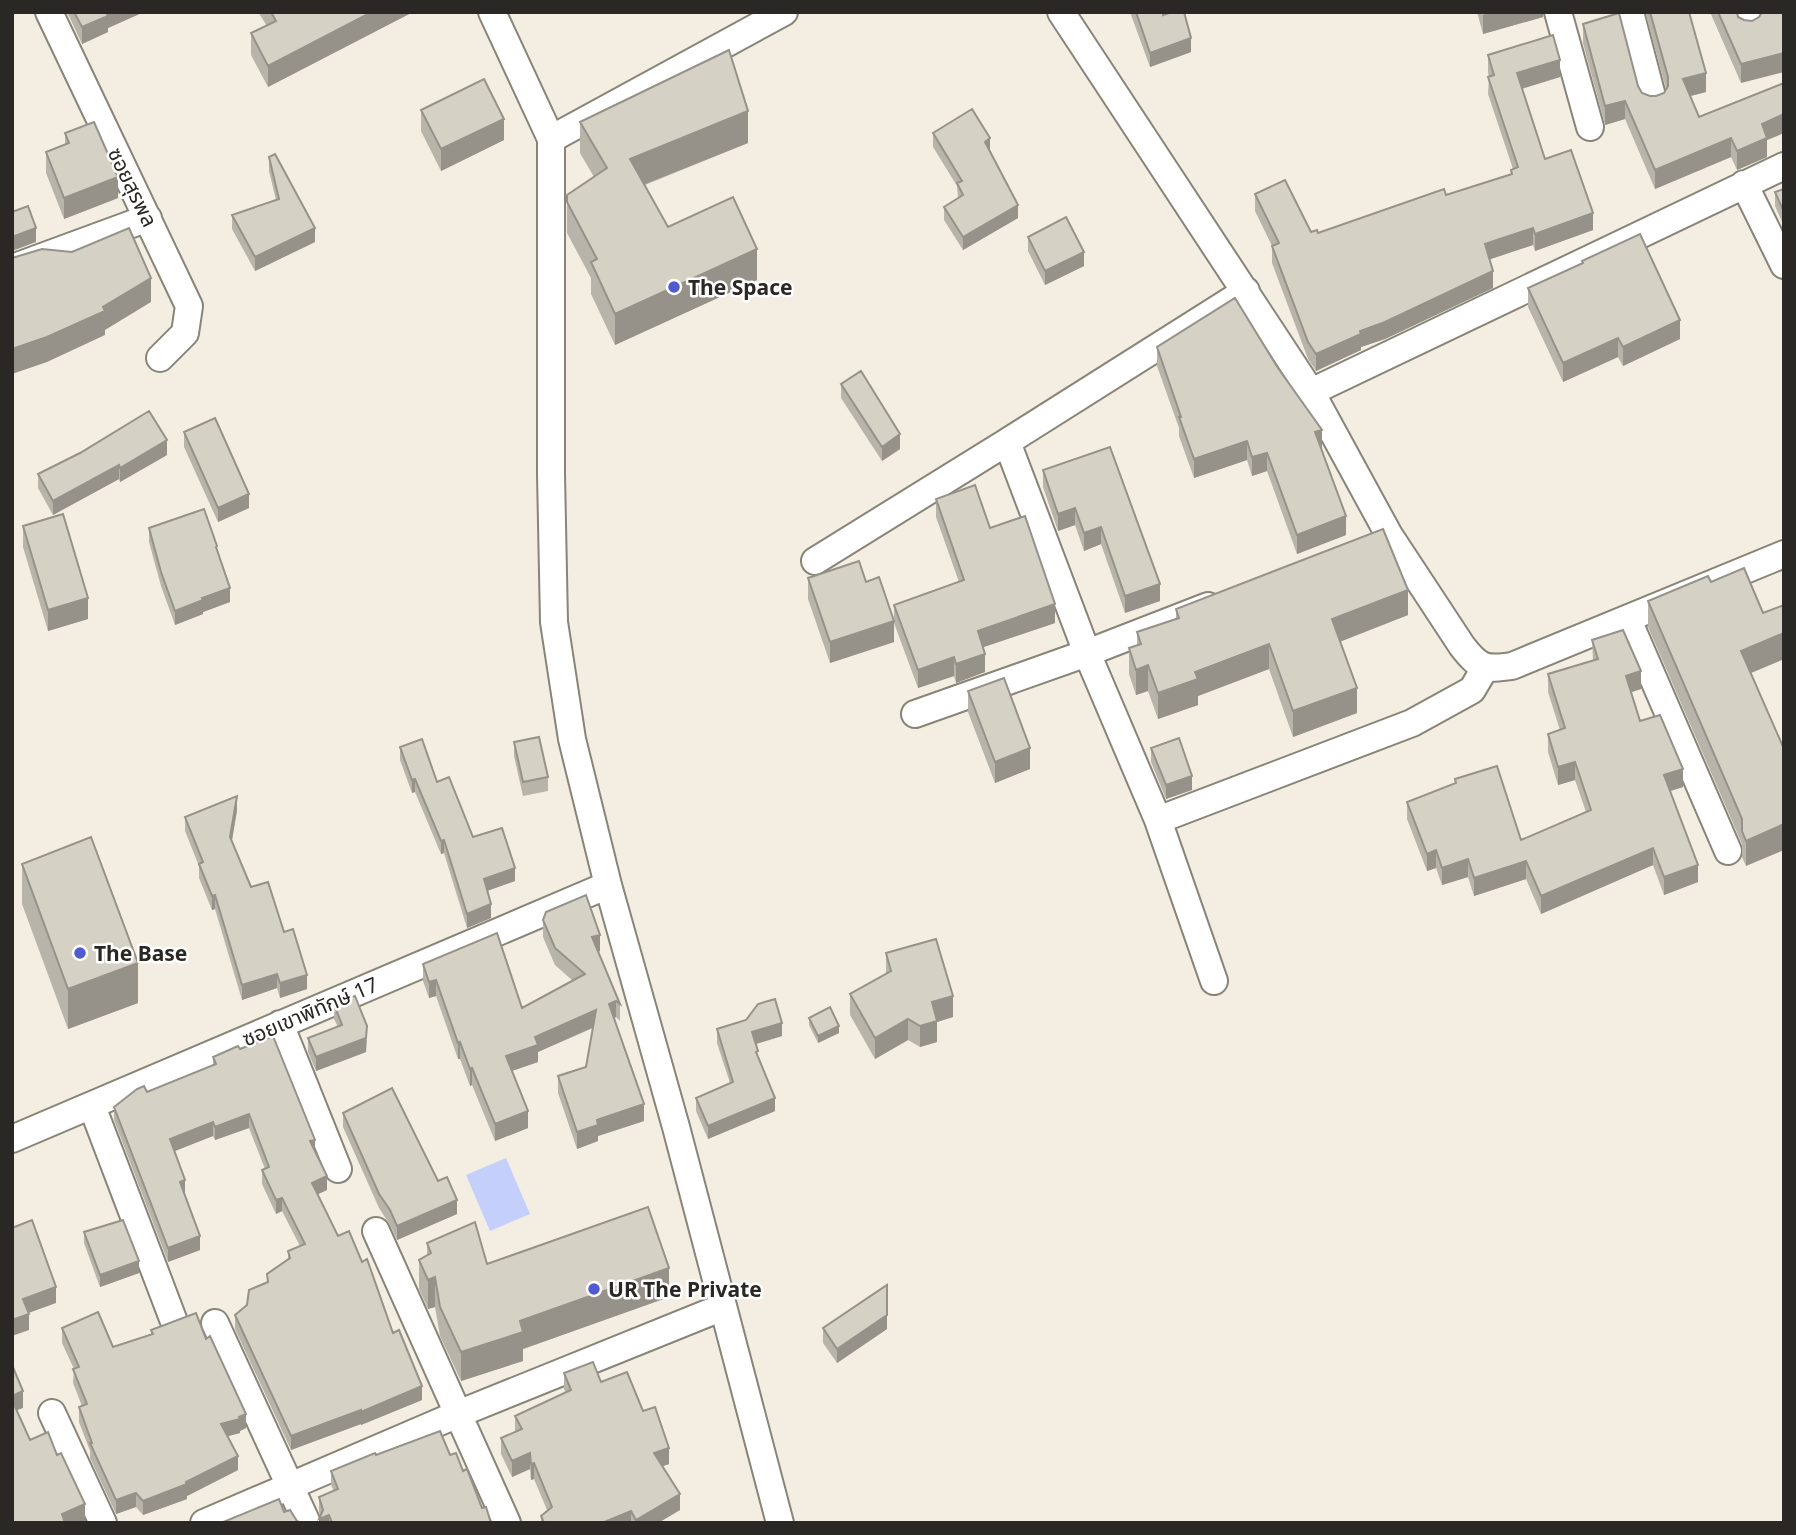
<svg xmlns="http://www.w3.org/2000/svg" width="1796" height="1535" viewBox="0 0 1796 1535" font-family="'Noto Sans','Noto Sans Thai',sans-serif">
	<rect width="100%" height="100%" fill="#f3eee1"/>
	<path fill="#c4cffc" d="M506,1158L530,1214L490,1231L466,1175Z"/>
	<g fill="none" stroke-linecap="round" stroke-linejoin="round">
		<defs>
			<path id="minor" d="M49,12L189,306L185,333L160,358
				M492,12L551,139V474L554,622L572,739L608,885L676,1127L780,1523
				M1061,12L1311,392L1389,535L1462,646C1479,668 1485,670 1512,666L1784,554
				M1558,12L1590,127
				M1630,12L1653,100
				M1746,12L1749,24
				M551,139L784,12
				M1744,184L1784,265
				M12,268L148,218
				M1311,392L1784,166
				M815,561L1007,442
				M1208,606L1087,653L1007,442L1246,291
				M1628,620L1728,851
				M915,714L1087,653L1158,820L1214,981
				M1158,820L1412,723L1472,690L1485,668
				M280,1024L338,1169
				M92,1106L173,1319
				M12,1139L608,885
				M376,1231L507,1523
				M215,1323L307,1523
				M52,1413L103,1523
				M204,1523L458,1414L723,1307"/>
		</defs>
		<use href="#minor" stroke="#888478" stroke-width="30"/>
		<use href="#minor" stroke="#fff" stroke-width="26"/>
	</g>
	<path fill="#b8b4a9" d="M67,12H144L108,28V32L82,44Z
		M258,12H413L268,87L251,55V33L267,26Z
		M1130,12H1163V15L1191,52L1150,67Z
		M1477,12H1543V17L1483,34Z
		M1645,12H1689L1706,92L1690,96L1699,117L1784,83V133L1767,140V157L1737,170L1731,157L1655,189L1625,119L1605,125L1583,43V24L1638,86L1642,93L1650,96H1656L1664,93L1666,89Z
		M1710,12H1737L1738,17L1744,20L1752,21L1759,17L1762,12H1784L1741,83Z
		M1488,55L1560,77L1522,89L1545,159L1593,230L1535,251L1533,245L1490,259L1493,288L1385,339L1361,347V350L1316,371L1308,359L1272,263V246L1255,211V194L1311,232L1318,233L1446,195L1511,174V170L1513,169L1488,94L1489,77L1488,72Z
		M421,110L504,140L441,171L421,131Z
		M580,122L748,143L645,185L668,227L757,280L615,345L591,294V278L567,233V195L594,177L580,153Z
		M65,133L118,198L64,219L46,173V152L65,145Z
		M933,133L990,152L1018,218L963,250L944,220V207L958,198L957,186L933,147Z
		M269,157L315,242L255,271L232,229V215L276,200L269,171Z
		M1784,189V226L1775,206V192Z
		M1028,237L1084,266L1045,285L1028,251Z
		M1582,261L1680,339L1623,366L1618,357L1563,382L1528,307V288L1582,264Z
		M1157,347L1322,449H1321L1346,535L1297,554L1267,471L1252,476L1247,460L1194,478L1179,436V428L1157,366Z
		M841,384L900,449L882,461L841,398Z
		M184,432L249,508L218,522L184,447Z
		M1110,447L1160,601L1125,613L1101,544L1084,551L1075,525L1058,531L1043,487V470Z
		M167,455L120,482L119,479L53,515L38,488V474Z
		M936,499L990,528L1055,623L983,647L985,672L956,683L954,676L918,688L894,623V605L959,582L936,517Z
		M23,526L88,619L48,631L23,547Z
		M149,528L217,552L230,602L203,612V614L175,625L161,586L149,542Z
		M808,578L866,582L894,642L830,663L808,599Z
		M1711,582L1763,613L1784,659L1751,673L1746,866L1742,857V844L1648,627V601Z
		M1176,609L1408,615L1340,641L1357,713L1293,737L1269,669L1198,696V705L1158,719L1148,691L1136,695L1129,674V648L1137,645V632L1176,619Z
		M1592,640L1641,689L1631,692L1640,721L1683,787L1670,791L1698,882L1664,895L1653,865L1541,914L1526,879L1474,896L1468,877L1442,885L1436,868L1427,871L1407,819V802L1455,783V779L1521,840L1586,812L1575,780L1558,785L1548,752V734L1560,730L1548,692V674L1593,660Z
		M968,691L1030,769L995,783L968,712Z
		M514,742L548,777V791L523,796L514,756Z
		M400,747L437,782L473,837L515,881L487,891L491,918L467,928L444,853L441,854L415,792L412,793L400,760Z
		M1151,748L1192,790L1166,799L1151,762Z
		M237,810L232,841L251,887L284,932L307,989L280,998L277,988L242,1000L215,909L212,910L199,878V866L185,831V817Z
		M22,864L138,1003L68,1029L22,904Z
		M543,920L600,951L598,952L620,1004V1021L616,1017L614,1018L644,1121L598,1136V1141L577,1149L558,1093V1076L586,1067L593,1028L538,1052V1062L512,1071L528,1128L495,1141L472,1085L470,1086L460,1059H458L436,996L429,998L423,981V964L522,1008L573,981L555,965L543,937Z
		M886,953L953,1017L937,1022V1042L920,1047L908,1040L875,1059L850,1015V994L886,974Z
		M334,1004L367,1040L366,1052L316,1071L308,1052V1038L338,1027L334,1019Z
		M809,1018L839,1033L818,1043L809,1025Z
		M717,1029L782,1036L756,1044L758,1057L775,1111L708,1139L696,1111V1098L730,1083L717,1043Z
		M240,1049L315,1151L327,1190L317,1194L338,1236L393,1333L422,1400L361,1425V1424L291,1450L235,1329V1315L247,1305L288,1260V1251L300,1246L282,1211L276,1214L262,1184V1170L265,1169L249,1128L215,1140L213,1136L174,1151L184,1194L200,1250L168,1262L114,1120V1107L147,1092L213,1066V1057Z
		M343,1113L438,1181L457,1214L397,1240L390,1225L379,1208L343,1127Z
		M84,1232L139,1273L100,1287L84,1243Z
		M427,1243L487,1264L669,1297L523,1349V1361L461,1381L440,1336L435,1307L428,1309L419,1289V1260L427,1256Z
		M887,1285V1329L837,1363L823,1343V1328Z
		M62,1328L113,1347L151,1334V1330L206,1339L246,1428L240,1431V1433L228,1436L238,1470L187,1496V1499L143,1515L136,1507L116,1514L90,1458V1451L79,1422V1407L82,1406L73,1383L74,1369L62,1343Z
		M564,1373L601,1382L643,1411L669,1464L663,1466L680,1510L658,1523H541V1516L547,1510L534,1479L531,1480L530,1469L512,1477L501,1454V1438L515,1432V1416L566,1393L564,1389Z
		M376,1455H450L463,1471L482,1508L491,1523H319L320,1516L319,1511V1497L334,1491L331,1485V1471Z"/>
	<path fill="#96928a" d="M106,12H144L108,28V32L82,44V27Z
		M372,12H413L268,87V66Z
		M1493,12H1543V17L1483,34V15Z
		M1191,38V52L1150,67V53Z
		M1784,53V72L1741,83V64Z
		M1560,60V77L1517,90V73Z
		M1706,73V92L1683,98V79Z
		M1625,101V119L1605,125V106Z
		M748,111V143L630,190V159Z
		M1784,114V133L1767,140V157L1737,170V151L1762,124Z
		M504,119V140L441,171V149Z
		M990,138V151L985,142Z
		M1731,138V157L1655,189V170Z
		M118,177V198L64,219V198Z
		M1018,205V218L963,250V237Z
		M1593,213V230L1535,251V234Z
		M36,228V242L12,251V237Z
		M315,228V242L255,271V257Z
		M1533,228V245L1485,261V244Z
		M757,249V280L615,345V314Z
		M1084,252V266L1045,285V271Z
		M1493,271V288L1385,339L1361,347V350L1316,371V354L1360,331Z
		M151,278V302L105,330V335L47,362L12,374V349L103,307Z
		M1680,320V339L1623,366V347Z
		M1618,338V357L1563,382V363Z
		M1322,430V449L1315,451V432Z
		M900,434V449L882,461V447Z
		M167,440V455L120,482V468Z
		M1247,441V460L1194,478V459Z
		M1267,453V471L1252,476V457Z
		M119,465V479L53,515V501Z
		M249,494V508L218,522V508Z
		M1075,508V525L1058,531V514Z
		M1346,516V535L1297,554V535Z
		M1101,527V544L1084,551V533Z
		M1160,584V601L1125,613V596Z
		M230,588V602L203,612V614L175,625V611L202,598Z
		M1408,590V615L1332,645V619Z
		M88,598V619L48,631V610Z
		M1055,604V623L978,649V631Z
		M894,621V642L830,663V642Z
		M1784,633V659L1741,677V651Z
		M1269,644V669L1198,696V705L1158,719V693L1195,672Z
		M985,654V672L956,683V664Z
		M954,657V676L918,688V670Z
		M1148,665V691L1136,695V670Z
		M1641,671V689L1626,694V676Z
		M1357,688V713L1293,737V711Z
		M1030,748V769L995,783V762Z
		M1575,762V780L1558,785V767Z
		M1683,769V787L1664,793V775Z
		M1192,776V790L1166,799V785Z
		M415,779V792L412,793V780Z
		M237,796V810L230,851V837Z
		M1784,824V850L1746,866V841Z
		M444,840V853L441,854V841Z
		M1653,848V865L1541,914V896Z
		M1436,850V868L1427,871V854Z
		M1468,859V877L1442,885V868Z
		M1526,861V879L1474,896V878Z
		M1698,865V882L1664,895V877Z
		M515,868V881L484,892V879Z
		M215,895V909L212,910V896Z
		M491,904V918L467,928V914Z
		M600,935V951L592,954V937Z
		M138,963V1003L68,1029V989Z
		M277,974V988L242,1000V985Z
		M307,975V989L280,998V983Z
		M436,980V996L429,998V982Z
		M953,996V1017L937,1022V1042L920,1047V1026L932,1002Z
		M616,1001V1017L609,1021V1004Z
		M596,1010V1026L538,1052V1062L506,1073V1056L535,1037Z
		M908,1019V1040L875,1059V1038Z
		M782,1023V1036L752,1045V1032Z
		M367,1026L366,1052L316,1071V1057Z
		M839,1026V1033L818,1043V1036Z
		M460,1042V1059H458V1043Z
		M472,1068V1085L470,1086V1069Z
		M775,1098V1111L708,1139V1126Z
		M644,1104V1121L598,1136V1141L577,1149V1132L597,1120Z
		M528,1111V1128L495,1141V1124Z
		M249,1114V1128L215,1140V1127Z
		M213,1122V1136L170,1153V1139Z
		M315,1140V1154L310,1141Z
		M327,1176V1190L312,1197V1183Z
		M185,1180V1194L180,1182Z
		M282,1198V1211L276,1214V1200Z
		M457,1200V1214L397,1240V1226Z
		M200,1236V1250L168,1262V1248Z
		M139,1261V1273L100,1287V1275Z
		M669,1268V1297L523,1349V1361L461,1381V1352L520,1321Z
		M435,1277V1307L428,1309V1280Z
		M56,1287V1303L23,1315V1299Z
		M29,1314V1330L12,1336V1320Z
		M887,1315V1329L837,1363V1349Z
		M422,1386V1400L361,1425V1412Z
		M23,1391V1408L12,1412V1396Z
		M361,1410V1424L291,1450V1436Z
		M246,1414V1428L240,1431V1433L221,1438V1424Z
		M669,1448V1464L654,1469V1453Z
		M530,1453V1469L512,1477V1461Z
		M238,1456V1470L187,1496V1499L143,1515V1501L186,1482Z
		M534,1463V1479L531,1480V1464Z
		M136,1493V1507L116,1514V1500Z
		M680,1494V1510L658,1523H636V1520Z
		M85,1504V1521L80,1523H62V1514Z
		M631,1511V1523H602Z
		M329,1515V1523H319V1519Z"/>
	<path fill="#d6d1c5" stroke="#96928a" stroke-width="2" d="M74,12H106L108,16L82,27Z
		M271,12H372L268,66L251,33L276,21Z
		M1136,12H1163V15L1172,12H1184L1191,38L1150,53Z
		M1650,12H1689L1706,73L1683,79L1699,117L1784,83V114L1762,124L1767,138L1737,151L1731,138L1655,170L1625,101L1605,106L1583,24L1619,13L1638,86L1642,93L1650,96H1656L1664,93L1668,86V77Z
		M1718,12H1737L1738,17L1744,20L1752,21L1759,17L1762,12H1784V53L1741,64Z
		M1553,35L1560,60L1517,73L1545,159L1571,150L1593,213L1535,234L1533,228L1485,244L1493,271L1385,322L1360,331L1361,334L1316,354L1308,342L1272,246L1279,243L1255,194L1285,180L1311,232L1317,230L1318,233L1444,189L1446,195L1512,174L1511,170L1518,167L1488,77L1494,75L1488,55Z
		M729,50L748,111L630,159L668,227L733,197L757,249L615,314L591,262L597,259L567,202V195L607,168L580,122Z
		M484,79L504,119L441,149L421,110Z
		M972,109L990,138L985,142L1018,205L963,237L944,207L963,195L957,183L962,181L933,133Z
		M94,122L118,177L64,198L46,152L69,143L65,133Z
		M275,154L315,228L255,257L232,215L279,199L269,157Z
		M1784,189V212L1775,192Z
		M28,206L36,228L12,237V212Z
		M1066,217L1084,252L1045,271L1028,237Z
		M129,228L151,278L103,307L105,311L47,337L12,349V258L42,249L72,252Z
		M1640,234L1680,320L1623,347L1618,338L1563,363L1528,288L1583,263L1582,261Z
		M1235,298L1278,368L1322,430L1315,432L1346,516L1297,535L1267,453L1252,457L1247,441L1194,459L1179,417H1181L1157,347Z
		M861,371L900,434L882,447L841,384Z
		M149,411L167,440L120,468L119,465L53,501L38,474L80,453Z
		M215,418L249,494L218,508L184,432Z
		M1110,447L1160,584L1125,596L1101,527L1084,533L1075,508L1058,514L1043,470Z
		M975,485L990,528L1025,516L1055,604L978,631L985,654L956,664L954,657L918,670L894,605L964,580L936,499Z
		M204,509L217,546L216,547L230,588L202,598L203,600L175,611L161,572L149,528Z
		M63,514L88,598L48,610L23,526Z
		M1383,529L1408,590L1332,619L1357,688L1293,711L1269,644L1195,672L1198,679L1158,693L1148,665L1136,670L1129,648L1141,644L1137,632L1179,618L1176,609Z
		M859,561L866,582L879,577L894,621L830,642L808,578Z
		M1744,568L1763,613L1784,605V633L1741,651L1784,749V824L1746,841L1742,831V819L1648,601L1708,576L1711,582Z
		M1623,630L1641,671L1626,676L1640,721L1660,715L1683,769L1664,775L1698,865L1664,877L1653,848L1541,896L1526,861L1474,878L1468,859L1442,868L1436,850L1427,854L1407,802L1456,783L1455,779L1497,766L1521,840L1591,810L1575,762L1558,767L1548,734L1565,728L1548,674L1598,659L1592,640Z
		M1004,678L1030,748L995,762L968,691Z
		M539,737L548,777L523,782L514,742Z
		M1179,738L1192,776L1166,785L1151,748Z
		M422,739L437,782L449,777L473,837L502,828L515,868L484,879L491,904L467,914L444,840L441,841L415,779L412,780L400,747Z
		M237,796L230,837L251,887L268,882L284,932L293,929L307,975L280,983L277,974L242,985L215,895L212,896L199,864L203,862L185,817Z
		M91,837L138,963L68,989L22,864Z
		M586,895L600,935L592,937L620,1004L616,1001L609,1004L644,1104L597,1120L598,1125L577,1132L558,1076L586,1067L596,1010L535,1037L538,1045L506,1056L528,1111L495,1124L472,1068L470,1069L460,1042L458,1043L436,980L429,982L423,964L497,933L522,1008L585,974L555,948L543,920L546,912Z
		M936,939L953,996L932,1002L937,1021L920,1026L908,1019L875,1038L850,994L891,971L886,953Z
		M355,996L367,1026L366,1038L316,1057L308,1038L342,1025L334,1004Z
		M775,999L782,1023L752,1032L758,1051L756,1052L775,1098L708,1126L696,1098L733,1082L717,1029L746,1020L758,1004Z
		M830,1007L839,1026L818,1036L809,1018Z
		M273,1036L315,1140L310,1141L327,1176L312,1183L338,1236L349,1231L362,1262L367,1259L393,1333L399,1330L422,1386L361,1412V1410L291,1436L235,1315L247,1305L249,1290L268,1282L267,1274L290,1258L288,1251L305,1244L282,1198L276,1200L262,1170L269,1167L249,1114L215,1127L213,1122L170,1139L185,1180L180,1182L200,1236L168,1248L114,1107L137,1089L144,1086L147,1092L216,1064L213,1057L238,1046L240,1049Z
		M392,1088L438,1181L447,1177L457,1200L397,1226L390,1210L379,1194L343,1113Z
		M648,1207L669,1268L520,1321L523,1332L461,1352L440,1307L435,1277L428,1280L419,1260L431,1253L427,1243L475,1222L487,1264Z
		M32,1220L56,1287L23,1299L29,1314L12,1320V1228Z
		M123,1220L139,1261L100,1275L84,1232Z
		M887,1285V1315L837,1349L823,1328Z
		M98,1312L113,1347L153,1334L151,1330L196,1313L206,1339L210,1336L246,1414L239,1417L240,1419L221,1424L238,1456L186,1482L187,1484L143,1501L136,1493L116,1500L90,1443H92L79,1407L87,1404L73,1369L79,1367L62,1328Z
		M593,1362L601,1382L627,1372L643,1411L655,1407L669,1448L654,1453L680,1494L636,1520L631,1511L602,1523H544L541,1516L552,1507L534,1463L531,1464L530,1453L512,1461L501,1438L522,1429L515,1416L571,1390L564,1373Z
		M12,1365L23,1391L12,1396Z
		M12,1400L30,1440L48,1432L57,1455L61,1453L85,1504L62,1514L65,1523H12Z
		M440,1431L450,1455L456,1453L463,1471L467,1469L482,1508L486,1507L491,1523H332L329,1515L319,1519L323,1510L319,1497L338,1489L331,1471L375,1453L376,1455Z
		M279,1499L284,1512L290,1510L297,1521L301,1523H221Z"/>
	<g fill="#515bd1" stroke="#fff" stroke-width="2.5">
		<circle cx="674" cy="287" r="7"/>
		<circle cx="80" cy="953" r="7"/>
		<circle cx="594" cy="1289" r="7"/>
	</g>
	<g text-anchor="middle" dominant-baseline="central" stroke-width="5" stroke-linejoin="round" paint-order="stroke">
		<g font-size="21" fill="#2a2824" stroke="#fff">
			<text transform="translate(133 187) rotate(64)">ซอยสุรพล</text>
			<text transform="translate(310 1011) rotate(-23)">ซอยเขาพิทักษ์ 17</text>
		</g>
		<g font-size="21" font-weight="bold" fill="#2a2824" stroke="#fff" text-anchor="start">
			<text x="688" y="287">The Space</text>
			<text x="94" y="953">The Base</text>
			<text x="608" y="1289">UR The Private</text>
		</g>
	</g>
	<rect width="1796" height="1535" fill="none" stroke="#2a2824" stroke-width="28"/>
</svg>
